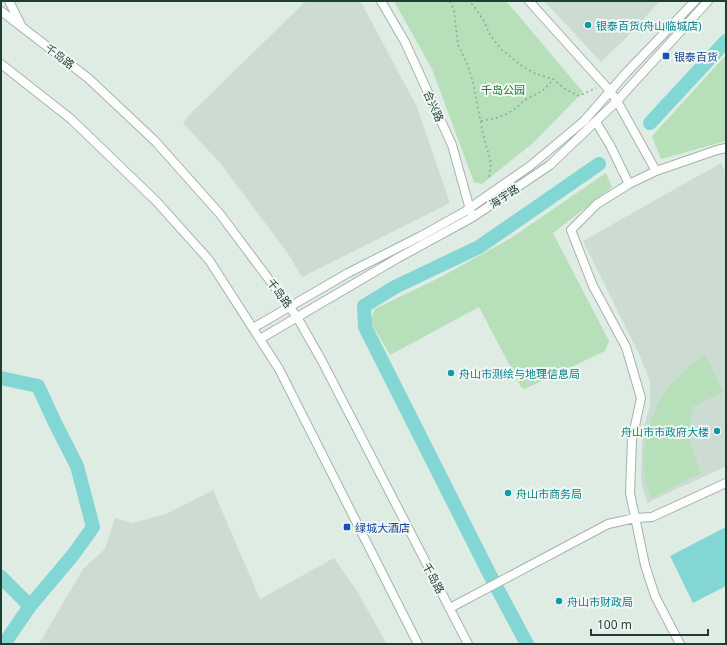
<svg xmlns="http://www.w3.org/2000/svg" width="727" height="645" viewBox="0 0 727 645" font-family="'Noto Sans','Noto Sans SC',sans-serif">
	<rect width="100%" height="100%" fill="#dfece4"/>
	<path fill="#cddcd3" d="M306,1H359L362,4L417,107L450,203L302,277L287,252L220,163L183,123L190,114Z
		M544,1H660L627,37L601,62Z
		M721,163L726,172V466L647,503L641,481L642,435L650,404V381L640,356L583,241Z
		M213,490L260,599L334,558L355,588L387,644H39L83,569L105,549L115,518L132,523L166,514Z"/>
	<path fill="#b6dfba" d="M394,1H506L583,92L533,143L482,184L474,182L432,69Z
		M726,55V141L661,159L652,137L654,134Z
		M606,173L612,187L553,233L609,341L605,351L525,389L521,387L479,307L390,355L370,321L375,309L441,277L511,238Z
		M705,354L723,392L693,407L692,413L689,439L701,473L651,498C649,491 646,484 645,477C640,449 649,419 663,395C673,379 691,365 705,354Z"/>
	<path fill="#82d6d4" d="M726,527V586L693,603L670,556Z"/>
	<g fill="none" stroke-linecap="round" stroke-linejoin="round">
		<path stroke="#82d6d4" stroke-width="14" d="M650,123L726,41
			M1,378L38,386L55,423L77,466L93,527L73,555L30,606L4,644
			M1,577L30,606
			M527,644L489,573L365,327L364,306L395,287L479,247L599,164"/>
		<defs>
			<path id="minor" d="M9,1L21,25
				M381,1L405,42L452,145L471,213
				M529,1L610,91L617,101L656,171
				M1,11L88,78L155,141L220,214L297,317L322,361L468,644
				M1,64L71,119L157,202L209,260L279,369L418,644
				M596,122L610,145L629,184L597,204L571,230L593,286L626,347L641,398L632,440L630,493L645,565L655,596L680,644
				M629,184L656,171L717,150L726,148
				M253,328L348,273L421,236L464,212L530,166L584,121L626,73L695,1
				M260,339L398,258L473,217L550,165L617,101L708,1
				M450,608L608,524L635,518L652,517L726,483"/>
		</defs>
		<use href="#minor" stroke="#a2b4aa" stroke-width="10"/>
		<path stroke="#7db298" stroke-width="1.5" stroke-dasharray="2 3" stroke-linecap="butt" d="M450,1L454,11L458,45L467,63L473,82L483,134L491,163L489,178
			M467,1L473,5L484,21L490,35L501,49L522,66L536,74L553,79L565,89L579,96L596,88
			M481,121C493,119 503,117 513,110C519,106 523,101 528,98C541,92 544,91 553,79"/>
		<use href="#minor" stroke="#fff" stroke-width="8"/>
	</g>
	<g fill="#0f9aa8" stroke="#f0f8f3" stroke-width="1.5">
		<circle cx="588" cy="25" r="4"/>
		<circle cx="451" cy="373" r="4"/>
		<circle cx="717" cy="431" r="4"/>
		<circle cx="508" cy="493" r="4"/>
		<circle cx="559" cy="601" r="4"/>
	</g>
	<g fill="#1a4fb4" stroke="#f0f8f3" stroke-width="1.5">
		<rect x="662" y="52" width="8" height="8" rx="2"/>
		<rect x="343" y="523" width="8" height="8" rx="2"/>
	</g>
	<g text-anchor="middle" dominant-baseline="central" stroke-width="4" stroke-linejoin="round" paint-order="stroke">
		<g font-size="11" fill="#0d838f" stroke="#f0f8f3" text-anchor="start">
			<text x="596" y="25">银泰百货(舟山临城店)</text>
			<text x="459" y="373">舟山市测绘与地理信息局</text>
			<text x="709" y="431" text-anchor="end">舟山市市政府大楼</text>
			<text x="516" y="493">舟山市商务局</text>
			<text x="567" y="601">舟山市财政局</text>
		</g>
		<g font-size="11" fill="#1f3d30" stroke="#f0f8f3">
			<text transform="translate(60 56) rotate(37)">千岛路</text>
			<text transform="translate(434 106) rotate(66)">合兴路</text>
			<text transform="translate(504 196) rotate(-34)">海宇路</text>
			<text transform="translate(280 293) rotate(53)">千岛路</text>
			<text transform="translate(434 578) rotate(62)">千岛路</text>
		</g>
		<g font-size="11" fill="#164399" stroke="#f0f8f3" text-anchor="start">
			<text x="674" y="56">银泰百货</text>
			<text x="355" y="527">绿城大酒店</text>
		</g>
		<g font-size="11" fill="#267837" stroke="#f0f8f3">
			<text x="503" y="89">千岛公园</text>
		</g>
	</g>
	<rect width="727" height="645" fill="none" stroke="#1f3d30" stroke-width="4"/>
	<path d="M591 629v6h117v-6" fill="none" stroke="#1f3d30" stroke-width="2"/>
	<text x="597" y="629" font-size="12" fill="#1f3d30" stroke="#f0f8f3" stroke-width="3" paint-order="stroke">100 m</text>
</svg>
